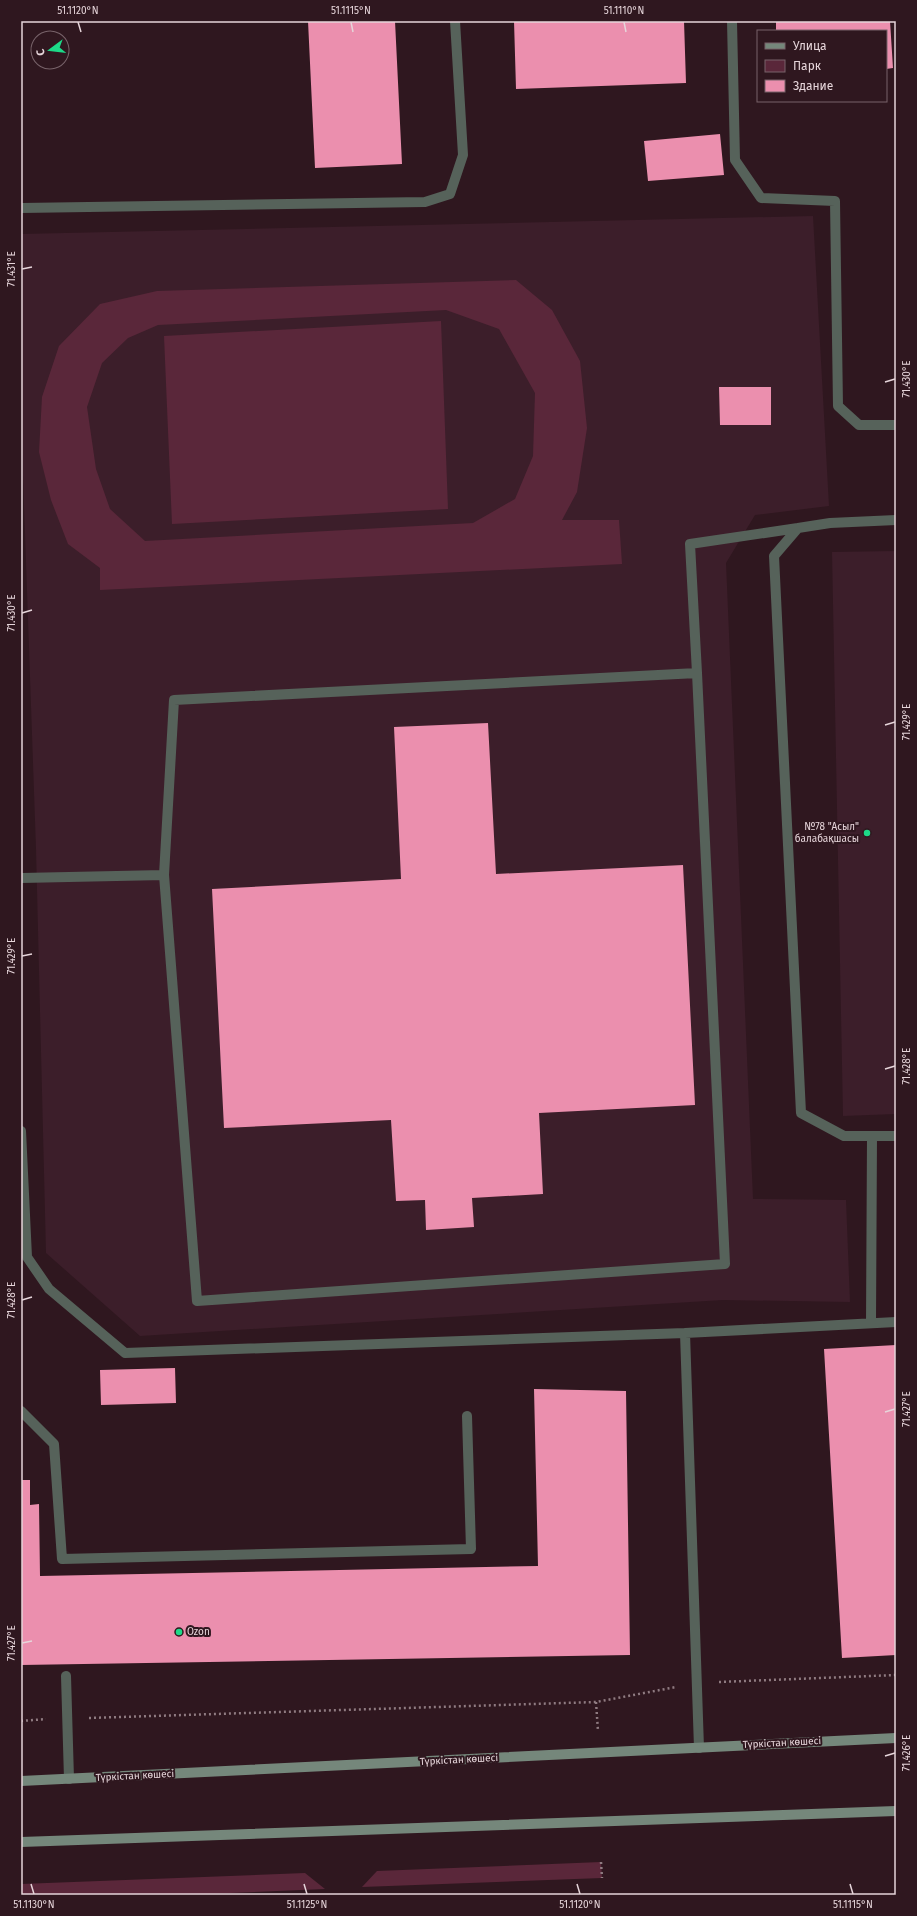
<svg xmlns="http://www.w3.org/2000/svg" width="917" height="1916" viewBox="0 0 917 1916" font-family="'Fira Sans',sans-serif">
	<rect width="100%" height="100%" fill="#2f171f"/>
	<path fill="#3c1e2a" d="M813,216L829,506L755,515L726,563L753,1199L846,1200L850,1302L723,1300L140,1336L46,1253L36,849L21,418V234Z
		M896,551V1114L843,1116L832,552Z"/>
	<path fill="#5a273a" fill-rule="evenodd" d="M516,280L552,310L580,361L587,428L577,492L562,520H619L622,564L100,590V568L68,544L51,500L39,452L42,397L59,346L100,304L157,291ZM446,310L499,329L535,393L533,456L515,499L473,523L145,541L110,509L96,469L87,407L102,363L128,338L158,325Z
		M441,321L448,509L172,524L164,336Z
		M601,1862L602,1878L362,1887L377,1871Z
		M305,1873L325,1889L181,1895H21V1884Z"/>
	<path fill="#eb8fae" d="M308,21H395L402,164L315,168Z
		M514,21H684L686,83L516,89Z
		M776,21H890L893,68L886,69V31H776Z
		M720,134L724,175L648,181L644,141Z
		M719,387H771V425H720Z
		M488,723L496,874L683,865L695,1105L539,1113L543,1194L472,1198L474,1227L426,1230L425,1200L396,1201L391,1120L224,1128L212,889L401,879L394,727Z
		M896,1345V1655L842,1658L824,1349Z
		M175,1368L176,1403L101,1405L100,1370Z
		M534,1389L626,1391L630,1655L21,1665V1480H30V1505L39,1504L40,1576L538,1566Z"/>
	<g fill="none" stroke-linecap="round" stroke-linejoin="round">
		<path stroke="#8f7b81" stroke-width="2.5" stroke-dasharray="2 3" stroke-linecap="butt" d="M719,1682L896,1675
			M596,1702L598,1731
			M89,1718L596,1702L676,1687
			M21,1721L46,1719
			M601,1862L602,1878"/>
		<path stroke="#56625a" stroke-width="10" d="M732,21L735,160L761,198L835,201L838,406L859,425H896
			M21,208L425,202L450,194L463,155L455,21
			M896,520L830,523L798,528L774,556L801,1113L844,1136H896
			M697,673L725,1264L197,1301L164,875L174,700Z
			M697,673L690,544L798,528
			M21,878L164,875
			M21,1131L27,1257L49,1289L125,1353L685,1333L699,1748
			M871,1323L872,1137
			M685,1333L896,1322
			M21,1411L54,1444L62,1559L471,1549L467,1416
			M66,1676L69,1779"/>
		<path stroke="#75877b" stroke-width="10" d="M21,1781L896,1738
			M21,1842L896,1811"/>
	</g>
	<path fill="none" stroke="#e6d5da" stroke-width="1.5" d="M78,22L81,32M351,22L353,32M624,22L626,32M22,269L32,267M885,382L895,379M22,613L32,610M885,725L895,722M22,956L32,954M885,1069L895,1066M22,1300L32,1297M885,1412L895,1409M22,1643L32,1641M885,1756L895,1753M31,1884L34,1894M304,1884L307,1894M577,1884L580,1894M850,1884L853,1894"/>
	<g fill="#1dd988" stroke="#2f171f" stroke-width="1.5">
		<circle cx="867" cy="833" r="4"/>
		<circle cx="179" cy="1632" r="4"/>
	</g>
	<g text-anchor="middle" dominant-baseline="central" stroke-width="4" stroke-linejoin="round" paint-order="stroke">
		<g font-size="10" fill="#e6d5da" stroke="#2f171f" text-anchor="end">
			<text x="859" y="827">№78 "Асыл"<tspan x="859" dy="12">балабақшасы</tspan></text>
			<text x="187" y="1632" text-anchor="start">Ozon</text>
		</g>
		<g font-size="10" fill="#e6d5da" stroke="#2f171f">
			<text transform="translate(782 1743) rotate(-3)">Түркістан көшесі</text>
			<text transform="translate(459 1760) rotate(-3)">Түркістан көшесі</text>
			<text transform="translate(135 1776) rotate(-3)">Түркістан көшесі</text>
		</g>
	</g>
	<rect width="917" height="1916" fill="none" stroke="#2f171f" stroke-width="44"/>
	<rect x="757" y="30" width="130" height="72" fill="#2f171f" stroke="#78636a"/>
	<rect x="765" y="43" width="20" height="6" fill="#75877b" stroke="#78636a"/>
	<text x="793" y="50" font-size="12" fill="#e6d5da">Улица</text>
	<rect x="765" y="60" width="20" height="12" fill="#5a273a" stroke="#78636a"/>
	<text x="793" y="70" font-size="12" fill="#e6d5da">Парк</text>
	<rect x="765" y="80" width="20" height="12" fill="#eb8fae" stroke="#78636a"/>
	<text x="793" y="90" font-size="12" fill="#e6d5da">Здание</text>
	<g transform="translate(50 50) rotate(255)"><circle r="19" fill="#2f171f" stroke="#78636a"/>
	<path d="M0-3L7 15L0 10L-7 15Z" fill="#1dd988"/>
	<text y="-6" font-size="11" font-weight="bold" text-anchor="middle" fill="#e6d5da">С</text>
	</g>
	<rect x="22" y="22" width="873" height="1872" fill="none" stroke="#e6d5da" stroke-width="1.5"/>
	<g font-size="10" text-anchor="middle" fill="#e6d5da">
		<text x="78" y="14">51.1120°N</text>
		<text x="351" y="14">51.1115°N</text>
		<text x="624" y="14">51.1110°N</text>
		<text transform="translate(11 269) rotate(-90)" y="4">71.431°E</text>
		<text transform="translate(906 379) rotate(-90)" y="4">71.430°E</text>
		<text transform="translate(11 613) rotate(-90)" y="4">71.430°E</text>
		<text transform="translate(906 722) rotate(-90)" y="4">71.429°E</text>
		<text transform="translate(11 956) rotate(-90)" y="4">71.429°E</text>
		<text transform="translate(906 1066) rotate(-90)" y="4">71.428°E</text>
		<text transform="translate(11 1300) rotate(-90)" y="4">71.428°E</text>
		<text transform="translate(906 1409) rotate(-90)" y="4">71.427°E</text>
		<text transform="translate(11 1643) rotate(-90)" y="4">71.427°E</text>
		<text transform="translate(906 1753) rotate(-90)" y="4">71.426°E</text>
		<text x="34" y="1908">51.1130°N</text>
		<text x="307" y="1908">51.1125°N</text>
		<text x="580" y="1908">51.1120°N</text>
		<text x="853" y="1908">51.1115°N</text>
	</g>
</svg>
